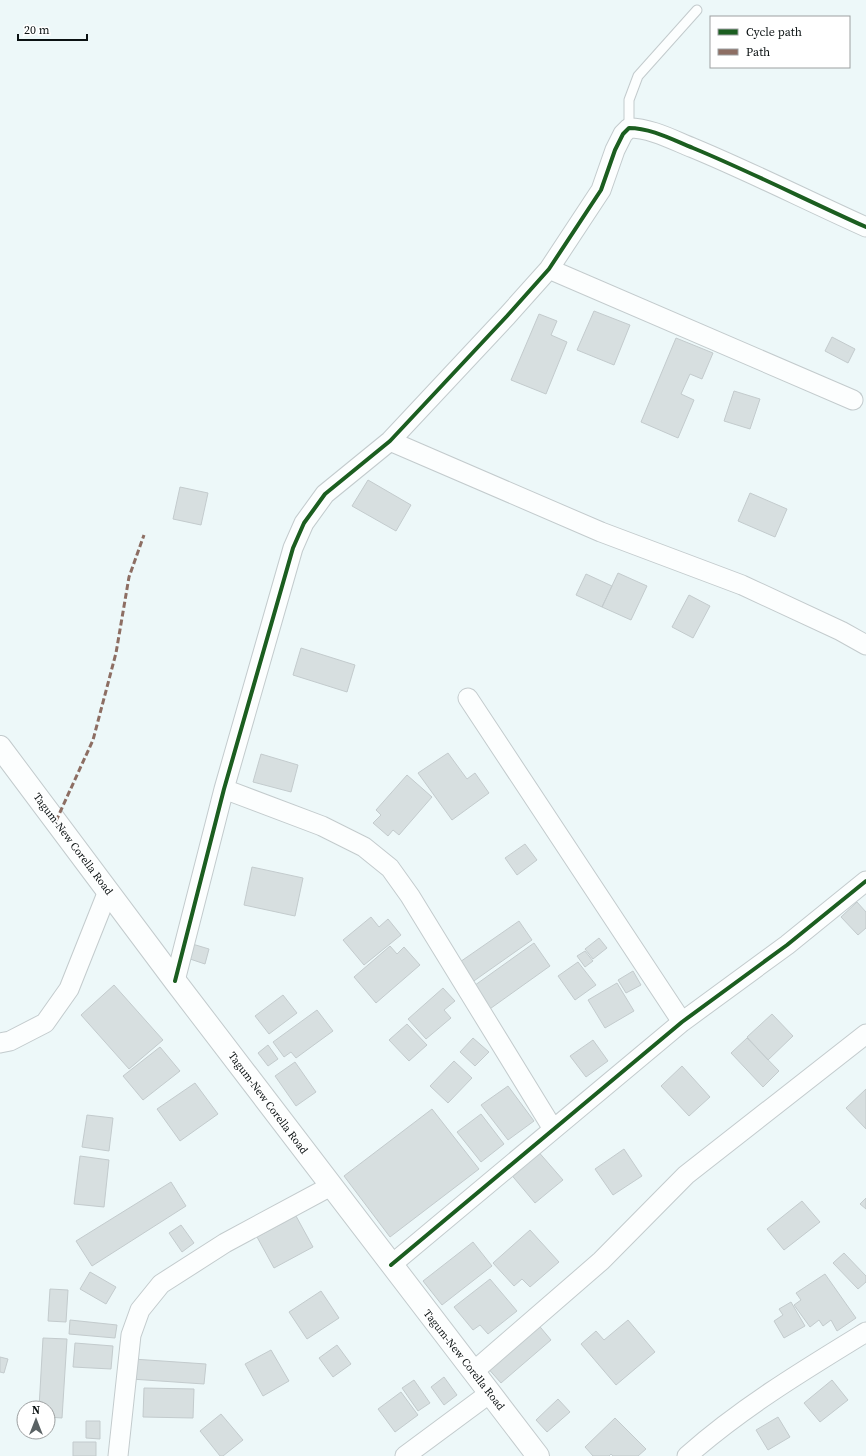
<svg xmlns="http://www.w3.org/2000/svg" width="866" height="1456" viewBox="0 0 866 1456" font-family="'Source Serif 4',serif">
	<rect width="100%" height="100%" fill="#edf8f9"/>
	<path fill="#d7dfe0" stroke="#c3cbcd" d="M594,311L630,325L614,365L577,350Z
		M539,314L557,321L551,335L567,342L546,394L511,380Z
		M832,337L855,349L848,363L825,351Z
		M676,338L713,353L702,379L690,374L681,394L694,400L678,438L641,422Z
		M734,391L760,399L750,429L724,421Z
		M368,480L411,505L396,531L352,506Z
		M180,487L208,493L201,525L173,519Z
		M750,493L787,509L775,537L738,521Z
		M618,573L647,586L631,620L602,607Z
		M586,574L612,586L602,607L576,595Z
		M689,595L710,606L693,638L672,627Z
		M301,648L355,665L347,692L293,675Z
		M448,753L467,779L475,773L489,793L452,820L418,773Z
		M261,754L298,765L291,792L253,782Z
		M407,775L432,797L399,835L393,830L388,836L373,823L381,815L376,810Z
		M525,844L537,860L517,875L505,858Z
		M252,867L303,878L295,916L244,905Z
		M857,902L866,912V928L858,935L841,917Z
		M371,917L379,927L388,919L401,935L364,965L343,940Z
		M519,921L532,940L471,983L457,964Z
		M599,938L607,948L593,959L585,949Z
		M189,943L209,949L205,964L184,957Z
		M534,943L550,966L487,1011L471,988Z
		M390,946L397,954L404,947L420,965L376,1003L354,977Z
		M585,951L593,961L585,967L577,956Z
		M578,962L596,985L575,1000L558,976Z
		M633,971L641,985L626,993L618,980Z
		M617,983L634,1011L605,1028L588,1000Z
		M114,985L163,1040L129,1069L81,1015Z
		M443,988L455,1001L444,1010L451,1018L426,1039L408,1019Z
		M283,995L297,1013L269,1034L255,1016Z
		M317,1010L333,1031L296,1058L291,1052L284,1057L273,1042Z
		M772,1014L793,1036L768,1060L747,1037Z
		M407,1024L427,1045L409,1061L389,1040Z
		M473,1038L489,1052L475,1066L460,1052Z
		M747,1038L779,1071L763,1087L731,1053Z
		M593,1040L608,1061L586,1077L570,1056Z
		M268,1045L278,1059L268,1066L258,1053Z
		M160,1047L180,1071L143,1100L123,1076Z
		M454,1061L472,1078L448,1103L430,1086Z
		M295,1062L316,1092L296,1106L275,1076Z
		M682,1066L710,1097L689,1116L661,1086Z
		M195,1083L218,1114L180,1141L157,1109Z
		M508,1086L534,1121L508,1140L481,1105Z
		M866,1089V1129L846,1108Z
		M432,1109L479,1169L390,1237L344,1176Z
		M481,1114L504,1144L481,1162L457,1132Z
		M87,1115L113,1118L109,1151L82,1147Z
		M536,1149L563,1180L535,1203L509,1172Z
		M624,1149L642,1176L613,1195L595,1169Z
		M80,1156L109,1160L104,1207L74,1204Z
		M171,1182L186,1206L92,1266L76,1241Z
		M866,1198V1209L860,1204Z
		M802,1201L820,1222L784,1250L767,1229Z
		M296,1216L313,1247L274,1268L257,1237Z
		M181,1225L194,1243L182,1252L169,1233Z
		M530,1230L559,1262L530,1287L522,1279L514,1286L493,1263Z
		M473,1242L492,1266L442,1305L423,1281Z
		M844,1253L866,1276V1282L858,1289L833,1263Z
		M90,1272L116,1287L106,1304L80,1289Z
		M825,1274L856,1318L837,1331L831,1320L823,1326L819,1320L810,1327L794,1305L801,1300L796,1293Z
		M490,1279L517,1311L488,1334L480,1325L473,1330L454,1307Z
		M50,1289L68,1290L66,1322L48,1321Z
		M321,1291L339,1318L307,1339L289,1312Z
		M791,1302L805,1326L784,1338L774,1321L783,1315L779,1309Z
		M70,1320L117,1325L115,1338L69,1334Z
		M628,1320L655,1352L616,1385L581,1344L596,1331L604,1340Z
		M536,1322L551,1340L501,1383L485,1365Z
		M43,1338L67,1339L62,1418L48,1417V1408H39Z
		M75,1343L113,1346L111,1369L73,1367Z
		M337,1345L351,1364L333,1377L319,1358Z
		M271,1350L289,1381L263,1396L245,1364Z
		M0,1357L8,1359L4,1373L0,1372Z
		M133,1359L206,1364L204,1384L131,1379Z
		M444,1377L457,1395L444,1405L431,1387Z
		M414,1380L430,1403L418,1411L402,1388Z
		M832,1380L848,1400L820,1422L804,1403Z
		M144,1388L194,1389L193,1418L143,1417Z
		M401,1392L418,1415L395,1432L378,1409Z
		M558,1399L570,1412L547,1432L536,1420Z
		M221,1414L243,1440L223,1456H220L200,1431Z
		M778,1417L790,1437L768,1450L756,1430Z
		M615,1418L646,1449L638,1456H613L611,1454L609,1456H593L585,1447Z
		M86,1421H100V1439L86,1438Z
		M73,1442H96V1456H73Z"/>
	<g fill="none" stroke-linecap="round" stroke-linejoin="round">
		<defs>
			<path id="lane" d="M629,128V100L638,76L697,10"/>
			<path id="street" d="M549,269L853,400
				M390,441L601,532L742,585L841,631L866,645
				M468,698L682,1022
				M224,789L322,826L364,847L390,868L410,896L553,1129
				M175,981L224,789L293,548L304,523L325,494L390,441L507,316L549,269L601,190L615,150L623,134L629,128C651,128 673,140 693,148C751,172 808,201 866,227
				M0,1043L10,1041L45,1023L69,989L108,891
				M391,1265L682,1022L787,945L866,881
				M473,1372L601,1261L686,1175L866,1034
				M118,1456L131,1335L140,1310L161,1284L225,1243L331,1186
				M405,1456L490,1393
				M687,1456C741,1408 804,1370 866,1332"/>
			<path id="secondary" d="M0,747L175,981L538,1456"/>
		</defs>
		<use href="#lane" stroke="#c3cbcd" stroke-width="11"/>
		<use href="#street" stroke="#c3cbcd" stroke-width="21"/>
		<use href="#secondary" stroke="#c3cbcd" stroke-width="24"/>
		<use href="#lane" stroke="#fcfefe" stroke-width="9"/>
		<use href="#street" stroke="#fcfefe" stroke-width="19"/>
		<use href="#secondary" stroke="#fcfefe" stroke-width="22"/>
		<path stroke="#8d6e63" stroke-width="3" stroke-dasharray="6 3" stroke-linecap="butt" d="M56,821L93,740L116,653L129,577L144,535"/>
		<defs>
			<path id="cycleway" d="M175,981L224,789L293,548L304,523L325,494L390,441L507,316L549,269L601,190L615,150L623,134L629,128C651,128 673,140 693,148C751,172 808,201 866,227
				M391,1265L682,1022L787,945L866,881"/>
		</defs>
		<use href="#cycleway" stroke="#fff" stroke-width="6"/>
		<use href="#cycleway" stroke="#1b5e20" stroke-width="4"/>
	</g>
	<g text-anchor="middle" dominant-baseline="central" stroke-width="3.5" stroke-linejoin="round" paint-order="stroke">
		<g font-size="11" fill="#0b1213" stroke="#fff">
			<text transform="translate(73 844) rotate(53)">Tagum-New Corella Road</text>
			<text transform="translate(268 1103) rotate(53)">Tagum-New Corella Road</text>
			<text transform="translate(464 1360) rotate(52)">Tagum-New Corella Road</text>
		</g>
	</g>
	<rect x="710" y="16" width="140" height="52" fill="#ffffff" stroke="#9da0a1"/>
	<rect x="718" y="29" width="20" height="6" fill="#1b5e20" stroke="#9da0a1"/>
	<text x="746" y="36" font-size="12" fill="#0b1213">Cycle path</text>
	<rect x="718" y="49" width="20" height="6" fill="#8d6e63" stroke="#9da0a1"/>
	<text x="746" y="56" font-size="12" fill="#0b1213">Path</text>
	<g transform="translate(36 1420)"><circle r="19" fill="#ffffff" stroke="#9da0a1"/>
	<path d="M0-3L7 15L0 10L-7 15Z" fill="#5a6264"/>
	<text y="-6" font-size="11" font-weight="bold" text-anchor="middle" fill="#0b1213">N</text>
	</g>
	<path d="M18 34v6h69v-6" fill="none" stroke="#0b1213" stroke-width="2"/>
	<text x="24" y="34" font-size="12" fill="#0b1213" stroke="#ffffff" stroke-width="3" paint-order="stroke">20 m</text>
</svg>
